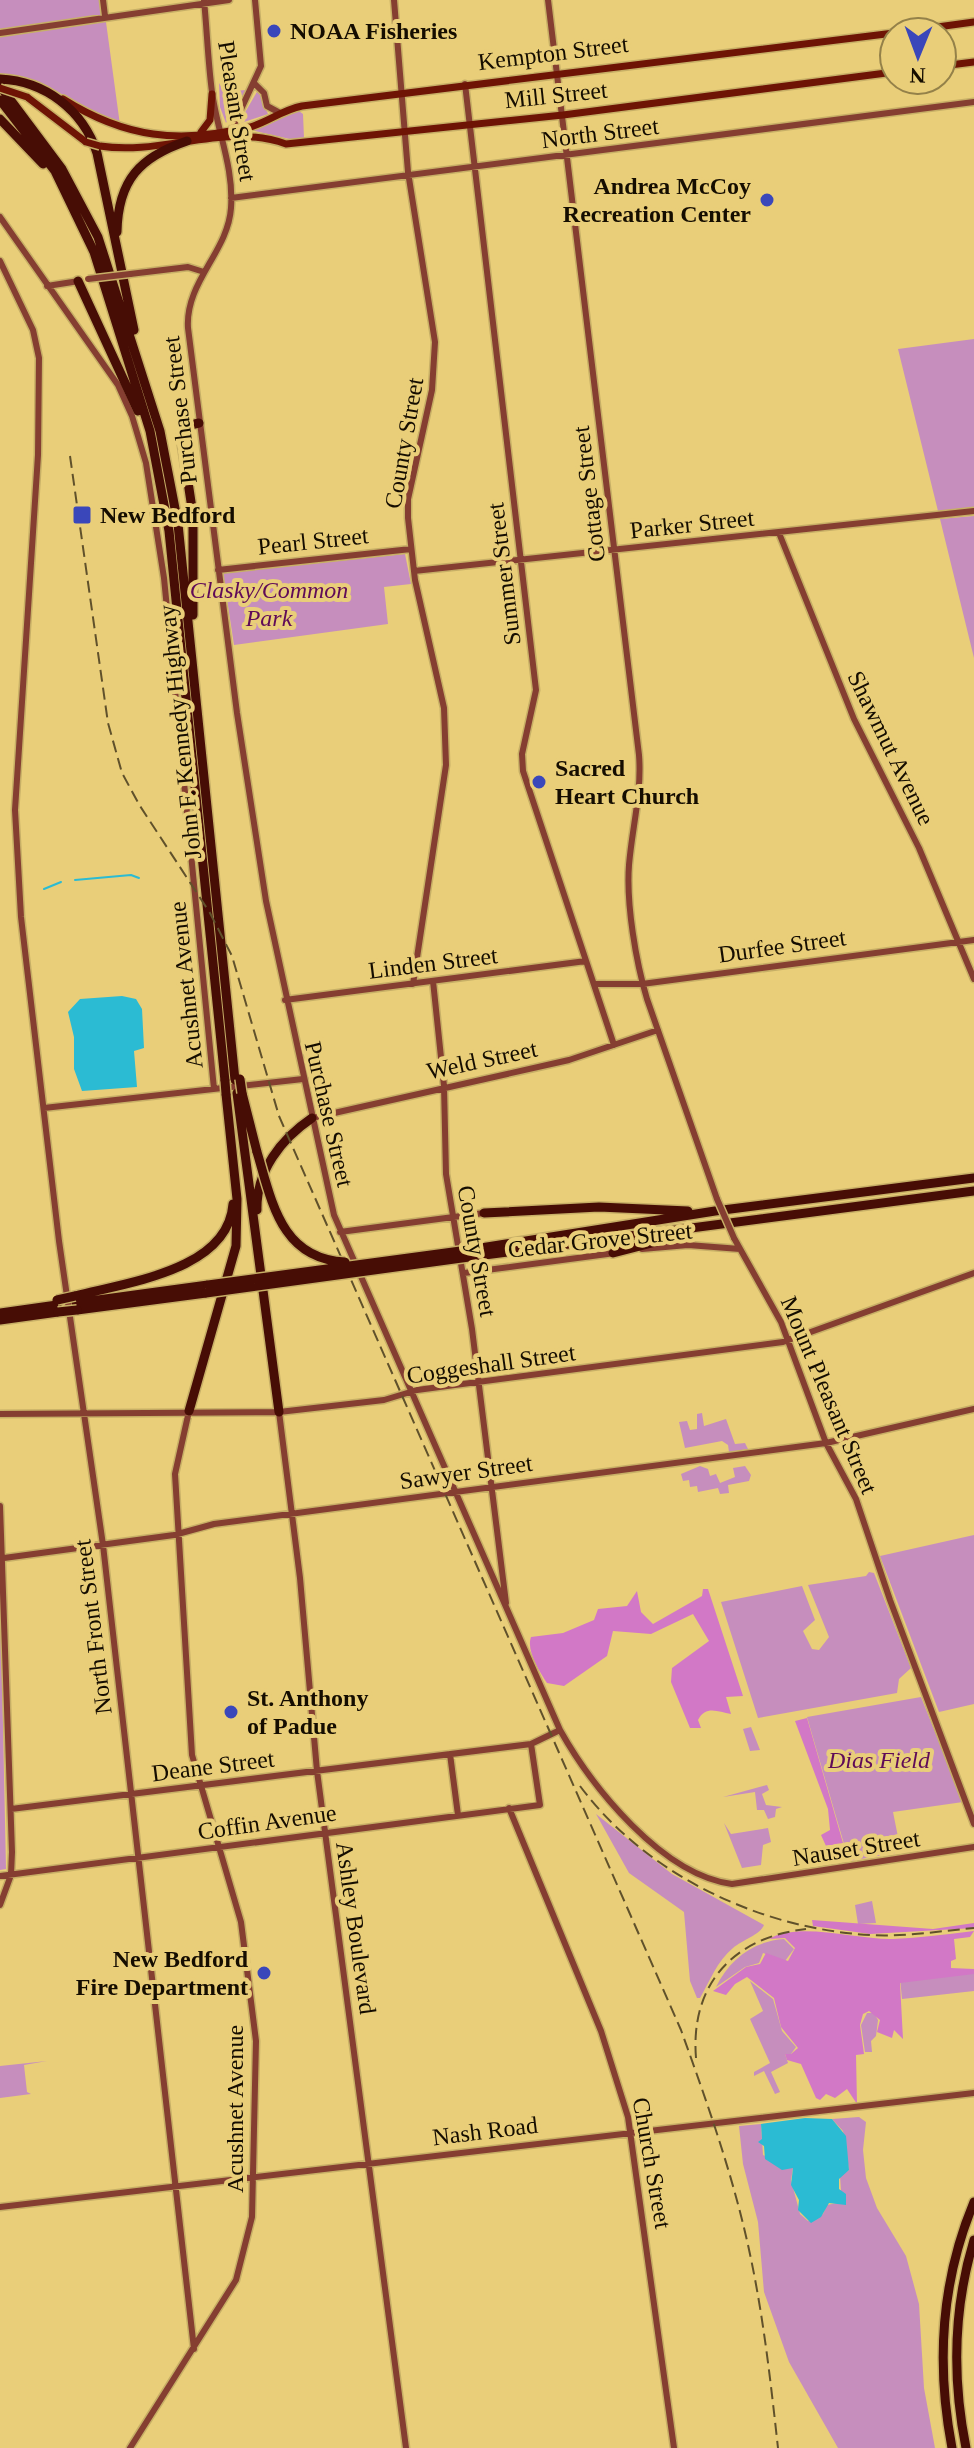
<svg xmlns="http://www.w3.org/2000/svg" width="974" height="2448" viewBox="0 0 974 2448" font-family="Georgia,serif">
	<rect width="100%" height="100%" fill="#e9ce79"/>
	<path fill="#c68ebd" d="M0,0H103L120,125L41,83L0,75Z
		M219,83L224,92L246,90L226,123L220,107Z
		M258,90L268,114L241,123L240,121Z
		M299,111L303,114L304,138L294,140L251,130Z
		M974,339V507L938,511L898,349Z
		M974,516V658L940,519Z
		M405,554L411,584L384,587L388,624L234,645L223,573Z
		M702,1413L704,1426L726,1419L735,1444L745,1443L748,1449L729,1452L728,1445L722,1441L685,1448L679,1422L687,1421L690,1430L697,1429V1414Z
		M700,1466L708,1469L710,1476L716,1474L720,1483L735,1477L733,1468L745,1466L751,1475L749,1481L728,1485L729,1493L720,1494L718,1488L698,1492L697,1486L690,1487L689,1480L683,1481L681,1474Z
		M974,1535V1704L939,1712L880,1556Z
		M869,1572L874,1573L911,1668L899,1679L897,1693L758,1718L721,1602L802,1586L815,1620L803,1631L812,1649L819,1650L829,1637L808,1585L866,1576Z
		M0,1584L6,1869L0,1870Z
		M921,1697L963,1802L893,1812L901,1852L849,1861L807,1717Z
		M751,1727L760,1750L750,1751L743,1729Z
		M767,1785L769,1790L762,1794L766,1805L782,1807L776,1809L775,1817L768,1819L764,1810H757L755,1792L723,1797Z
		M596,1814L672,1874L764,1925C760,1935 742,1940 733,1948C717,1961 710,1981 700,1998H697L690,1981L684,1912L629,1873Z
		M724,1823L731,1834L768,1828L771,1842L763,1845L761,1865L742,1868Z
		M872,1901L876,1923L858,1924L855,1905Z
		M784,1939L794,1949L785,1961L763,1953L759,1963L745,1967L716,1987C729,1960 753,1941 784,1939Z
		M974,1969V1991L902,1999L900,1978Z
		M750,1981L773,1999L782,2031L796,2047L791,2054H785L788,2063L771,2072L780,2092L775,2094L764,2071L754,2076V2072L770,2063L750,2019L763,2011Z
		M867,2013H874L878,2020L876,2036L871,2041L872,2052H865L861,2025Z
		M47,2061L24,2065L27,2092L31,2094L0,2098V2066Z
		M859,2117L866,2122L863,2150L866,2178L877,2208L906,2256L919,2304L924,2388L935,2448H838L789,2362L764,2292L758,2222L743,2164L739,2126L761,2124L763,2155L793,2168L791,2180L800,2214L808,2221L823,2214L827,2205L837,2203L841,2191L840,2176L849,2170L843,2131L832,2119Z"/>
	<path fill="#d278c6" d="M703,1589H708L743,1696L726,1697L731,1714C718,1712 706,1705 698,1720L701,1728H690L671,1682L672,1668L709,1641L693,1614L651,1634L613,1631L607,1656L564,1686L547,1683C539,1671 526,1650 531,1637L563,1633L594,1620L598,1609L627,1606L637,1591L641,1612L653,1624L702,1596Z
		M807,1718L843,1843L826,1846L821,1835L830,1830L828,1809L795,1721Z
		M812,1920L933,1929L974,1923V1928L870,1934L813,1926Z
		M974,1931L970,1937L954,1939L956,1959L951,1961V1968L974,1969V1974L900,1983L903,2039L894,2030L892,2038L877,2032L880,2020L869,2011L863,2014L860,2025L864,2054L856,2055L857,2104L847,2089L835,2098L826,2094L820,2100L816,2098L801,2064L787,2060L785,2054H791L798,2048L781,2027L774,1998L747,1977L735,1984L726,1995L713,1991L746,1967L760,1964L766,1953L788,1961L795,1948L785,1938L769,1939C799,1921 858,1940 893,1939C920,1938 947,1934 974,1931Z"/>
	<path fill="#2bbbd3" d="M122,996L136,999L142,1009L144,1048L134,1051L137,1087L82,1091L74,1069V1037L68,1012L80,999Z
		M805,2118L832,2119L846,2136L849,2170L839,2179V2189L846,2194V2205L829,2203L821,2217L811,2223L798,2210L799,2200L791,2185L793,2168L782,2170L765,2159L764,2146L758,2142L762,2139L761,2124Z"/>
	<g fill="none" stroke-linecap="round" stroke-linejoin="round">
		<path stroke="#2bbbd3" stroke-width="2" d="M75,880L131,875L139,878
			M44,889L61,882"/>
		<defs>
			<path id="secondary" d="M103,0L105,16
				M204,0C207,31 208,62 212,92C217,131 234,167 231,208C228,252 185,282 188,328L237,713L266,901L334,1215L560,1730C592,1787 662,1875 732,1884L974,1847
				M394,0L408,172L435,342L432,390L408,499V518L415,580L444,708L446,765L413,984
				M548,0L639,755C642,793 632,828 629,865C626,904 636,962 647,999L717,1199
				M0,33L229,0
				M255,84L264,93L267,106L280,113
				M465,84L536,690L522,754L523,771L614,1045
				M230,133L261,66L255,0
				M231,198L974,102
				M0,217L118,385L132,416L146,463L164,578L214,1089
				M0,261L33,330L39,358L38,455L15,810L21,917L59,1241L103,1545L194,2349
				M130,274L188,267L204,272
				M47,286L79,281
				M779,533L854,719L919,848L974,979
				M218,570L411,549
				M414,571L974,511
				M433,981L444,1086L446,1174L472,1329L506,1603
				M594,984H642L974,940
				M285,1000L586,961
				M44,1108L303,1079
				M312,1118L569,1060L658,1030
				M340,1232L484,1213
				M734,1238L781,1322L826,1443L856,1499L890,1600L974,1824
				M642,1249L688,1245L740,1249
				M464,1273L615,1253
				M279,1412L300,1578L317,1771L406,2448
				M0,1414L279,1412L384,1400L417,1390L783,1342L974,1273
				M0,1506L12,1852L11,1875L0,1905
				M4,1558L174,1535L214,1524L826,1443L974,1409
				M450,1754L458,1815
				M509,1808L601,2031L628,2117L674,2448
				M11,1809L531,1744L560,1730
				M0,1876L540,1805L531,1744
				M0,2207L974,2093
				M130,2448L236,2280L252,2217L256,2041L241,1922L192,1755L175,1474L189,1411"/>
			<path id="primary" d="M901,32L974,22
				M942,66L974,62
				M27,97L86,142
				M63,99C125,138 179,144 250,127C268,122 282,110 302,106L894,33
				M201,132L210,120L212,94
				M100,146C162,156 225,122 286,144L563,115L894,72"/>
			<path id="highway" d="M0,79C45,81 83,110 97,153L134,330
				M0,86L62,169L98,237L160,431L178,524L235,1080
				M0,100L55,171L94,252L150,431L169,531L225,1081
				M0,119L43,164
				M117,232C118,180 140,157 187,141
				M78,281L138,411
				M193,615V515L181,436L186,426L199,423
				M237,1093L279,1412
				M242,1093L257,1152
				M257,1210C256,1171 281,1139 312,1118
				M484,1213L599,1207L688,1211
				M468,1250L715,1211L974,1178
				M613,1253L683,1235
				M469,1257L974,1191
				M75,1296C129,1282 228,1270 233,1204
				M76,1303L208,1285
				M77,1310L206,1293
				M0,1313L57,1305
				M0,1320L58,1312
				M189,1411L236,1246L237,1199L226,1094
				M952,2448C936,2364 941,2281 974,2202
				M966,2448C952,2378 953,2309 974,2240"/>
		</defs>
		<use href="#secondary" stroke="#c7af66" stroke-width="9"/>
		<use href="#primary" stroke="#c7af66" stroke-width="10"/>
		<use href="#highway" stroke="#c7af66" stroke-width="12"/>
		<use href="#secondary" stroke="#853e31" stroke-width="6"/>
		<use href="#primary" stroke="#6e1405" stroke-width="7"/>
		<use href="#highway" stroke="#470d05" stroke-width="9"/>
		<path stroke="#60512b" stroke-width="2" stroke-dasharray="12 6" stroke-linecap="butt" d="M70,456L108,723L122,773L140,806L210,913L232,956L279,1116L681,2030C708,2105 735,2181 751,2259C764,2321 771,2385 778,2448
			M580,1786C646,1875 761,1929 870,1935C905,1937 940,1931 974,1928
			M696,2058C690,1983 735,1937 806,1929"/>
		<defs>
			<path id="secondary-bridge" d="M88,279L130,274
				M717,1199L734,1238"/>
			<path id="primary-bridge" d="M0,88L27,97
				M86,142L100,146"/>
			<path id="highway-bridge" d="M240,1079L242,1093
				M225,1081L226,1094
				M257,1152C272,1202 281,1259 345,1262
				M208,1285L468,1250
				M206,1293L469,1257
				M57,1300L75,1296
				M58,1312L77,1310"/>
		</defs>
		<use href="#secondary-bridge" stroke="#c7af66" stroke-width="9" stroke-linecap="butt"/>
		<use href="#primary-bridge" stroke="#c7af66" stroke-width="10" stroke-linecap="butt"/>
		<use href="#highway-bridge" stroke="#c7af66" stroke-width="12" stroke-linecap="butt"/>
		<use href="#secondary-bridge" stroke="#853e31" stroke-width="6"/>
		<use href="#primary-bridge" stroke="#6e1405" stroke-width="7"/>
		<use href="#highway-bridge" stroke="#470d05" stroke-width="9"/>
	</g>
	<g fill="#3a47ba" stroke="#e9ce79" stroke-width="3">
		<circle cx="274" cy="31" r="8"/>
		<circle cx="767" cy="200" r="8"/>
		<rect x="72" y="505" width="20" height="20" rx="4"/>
		<circle cx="539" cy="782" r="8"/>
		<circle cx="231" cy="1712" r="8"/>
		<circle cx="264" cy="1973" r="8"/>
	</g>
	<g text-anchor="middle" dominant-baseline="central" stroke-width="8" stroke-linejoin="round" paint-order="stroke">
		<g font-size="24" font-weight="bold" fill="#150d00" stroke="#e9ce79" text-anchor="start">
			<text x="290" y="31">NOAA Fisheries</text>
			<text x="751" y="186" text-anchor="end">Andrea McCoy<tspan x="751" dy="28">Recreation Center</tspan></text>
			<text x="100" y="515">New Bedford</text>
			<text x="555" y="768">Sacred<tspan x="555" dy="28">Heart Church</tspan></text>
			<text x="247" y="1698">St. Anthony<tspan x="247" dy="28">of Padue</tspan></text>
			<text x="248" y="1959" text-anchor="end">New Bedford<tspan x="248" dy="28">Fire Department</tspan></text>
		</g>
		<g font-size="24" fill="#150d00" stroke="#e9ce79">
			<text transform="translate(553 53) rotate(-7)">Kempton Street</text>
			<text transform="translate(556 95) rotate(-6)">Mill Street</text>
			<text transform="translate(237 111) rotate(81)">Pleasant Street</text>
			<text transform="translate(600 133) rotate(-7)">North Street</text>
			<text transform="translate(180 410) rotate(-97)">Purchase Street</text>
			<text transform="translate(404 443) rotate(-80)">County Street</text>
			<text transform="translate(589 494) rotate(-97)">Cottage Street</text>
			<text transform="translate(692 524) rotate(-6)">Parker Street</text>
			<text transform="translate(313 541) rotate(-6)">Pearl Street</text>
			<text transform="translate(504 574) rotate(-97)">Summer Street</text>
			<text transform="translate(180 732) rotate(-96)">John F. Kennedy Highway</text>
			<text transform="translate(891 748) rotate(64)">Shawmut Avenue</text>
			<text transform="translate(782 946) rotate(-8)">Durfee Street</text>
			<text transform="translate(433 963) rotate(-7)">Linden Street</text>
			<text transform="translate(186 985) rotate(-96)">Acushnet Avenue</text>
			<text transform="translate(482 1060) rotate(-12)">Weld Street</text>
			<text transform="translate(329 1114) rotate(77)">Purchase Street</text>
			<text transform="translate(600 1240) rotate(-6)">Cedar Grove Street</text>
			<text transform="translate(477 1251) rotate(80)">County Street</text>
			<text transform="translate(491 1364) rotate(-8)">Coggeshall Street</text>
			<text transform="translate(829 1395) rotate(67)">Mount Pleasant Street</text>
			<text transform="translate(466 1472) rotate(-8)">Sawyer Street</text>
			<text transform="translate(93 1627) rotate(-97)">North Front Street</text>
			<text transform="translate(213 1766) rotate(-7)">Deane Street</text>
			<text transform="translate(267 1822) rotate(-8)">Coffin Avenue</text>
			<text transform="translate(856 1848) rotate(-9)">Nauset Street</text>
			<text transform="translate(356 1928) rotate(82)">Ashley Boulevard</text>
			<text transform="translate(235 2109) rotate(-90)">Acushnet Avenue</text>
			<text transform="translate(485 2131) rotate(-7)">Nash Road</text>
			<text transform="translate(652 2163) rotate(80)">Church Street</text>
		</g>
		<g font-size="24" font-style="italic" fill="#5f0b58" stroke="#e9ce79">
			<text x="269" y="590">Clasky/Common<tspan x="269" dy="28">Park</tspan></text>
			<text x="879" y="1760">Dias Field</text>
		</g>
	</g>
	<g transform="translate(918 56) rotate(181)"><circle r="38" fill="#e9ce79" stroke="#948149" stroke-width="2"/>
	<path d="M0-6L14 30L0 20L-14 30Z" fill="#3a47ba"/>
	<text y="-12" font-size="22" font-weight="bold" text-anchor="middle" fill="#150d00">N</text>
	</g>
</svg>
